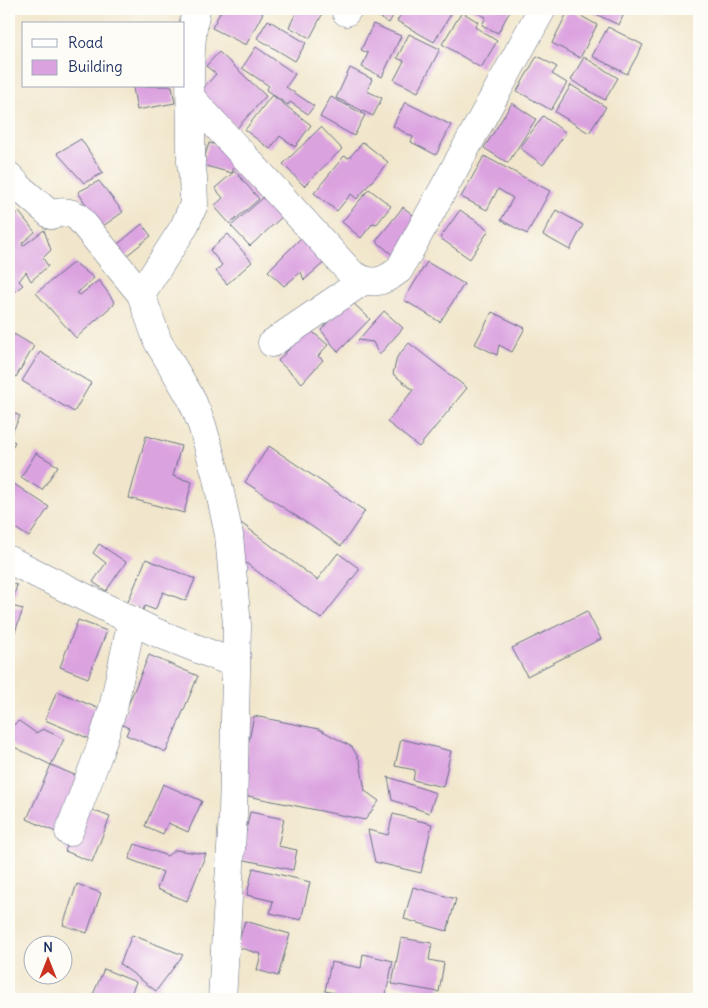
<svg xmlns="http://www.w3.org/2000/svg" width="708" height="1008" viewBox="0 0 708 1008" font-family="Delius,sans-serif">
	<rect width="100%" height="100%" fill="#fdfcf7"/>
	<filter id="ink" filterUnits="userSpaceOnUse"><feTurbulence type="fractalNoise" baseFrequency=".02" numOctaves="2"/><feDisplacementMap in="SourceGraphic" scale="10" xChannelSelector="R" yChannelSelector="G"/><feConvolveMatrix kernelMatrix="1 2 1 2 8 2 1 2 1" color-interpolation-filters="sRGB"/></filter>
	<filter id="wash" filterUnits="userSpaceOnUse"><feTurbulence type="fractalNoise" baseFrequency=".0096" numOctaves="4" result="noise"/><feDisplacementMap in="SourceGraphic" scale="20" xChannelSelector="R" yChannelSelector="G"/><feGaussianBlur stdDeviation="1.12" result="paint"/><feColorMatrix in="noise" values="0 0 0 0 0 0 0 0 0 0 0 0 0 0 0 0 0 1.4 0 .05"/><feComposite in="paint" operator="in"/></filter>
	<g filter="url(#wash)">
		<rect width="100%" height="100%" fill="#f1e6cb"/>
		<g id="blocks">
			<path fill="#dba2e0" d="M222,9H254L263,13L246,45L212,28Z
				M298,9H325L310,38L289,27Z
				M365,9H397L389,23Z
				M404,9H454L434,42L397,21Z
				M469,9H511L498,33L482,25L486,17Z
				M569,9L597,25L580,58L552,43Z
				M585,9H626L619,25Z
				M462,12L478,22L475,27L497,41L481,68L442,44Z
				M268,20L306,43L295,61L257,38Z
				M373,24L401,36L382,77L362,67L368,53L361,50Z
				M608,27L643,45L627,74L592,56Z
				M409,34L440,49L418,92L394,80L404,61L397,58Z
				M256,47L295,74L286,87L314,106L308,114L290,102L288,105L266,90L269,86L242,68Z
				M219,52L266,96L237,128L199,93L216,74L206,66Z
				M537,56L557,67L552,74L567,83L551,110L517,91Z
				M584,57L618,78L605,100L571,80Z
				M350,68L372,79L367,91L382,98L373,116L336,98Z
				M571,85L606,107L589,133L555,112Z
				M136,86H172L175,103L137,110L133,88Z
				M272,95L311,125L295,147L280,136L270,149L245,130Z
				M331,97L365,115L354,136L320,117Z
				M405,102L451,125L436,155L411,142L413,137L393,126Z
				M512,103L536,119L508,163L484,148Z
				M543,116L566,133L543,165L520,148Z
				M321,127L342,149L304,186L283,164Z
				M81,139L103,173L84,183L57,153Z
				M363,142L388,162L357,199L351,194L337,211L314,193L344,156L349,158Z
				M209,143L239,151L232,173L202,165Z
				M484,156L550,191L527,234L501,220L513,198L498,189L487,210L461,197Z
				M235,171L259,199L230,224L214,206L223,198L215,188Z
				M99,181L123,212L96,231L91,213L78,192Z
				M369,189L391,206L377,224L373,223L361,238L342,222Z
				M265,196L283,216L250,246L231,226Z
				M403,207L423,223L395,257L376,241Z
				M460,210L489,230L470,259L440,238Z
				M556,210L583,225L570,250L543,235Z
				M19,212L35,232L22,243L23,246L44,230L51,250L43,258L48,266L31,281L26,272L19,281L23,285L9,296V259L12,256L9,258V220Z
				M142,224L151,236L121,260L112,249Z
				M228,234L252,262L227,284L216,271L222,265L210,250Z
				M302,237L326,261L304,280L301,272L284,286L268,271Z
				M74,262L94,278L77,293L80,295L99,280L115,303L76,338L36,293Z
				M427,262L464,284L440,322L404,300Z
				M349,299L370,319L338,352L321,330Z
				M384,311L403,328L379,355L373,342L358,340Z
				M492,312L525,328L512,352L499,345L497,355L475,344Z
				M308,328L328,345L318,356L323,360L302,383L278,361Z
				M14,334L34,346L16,377L9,373V342Z
				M409,343L467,388L419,447L387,422L413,390L393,374L397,357Z
				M40,352L91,383L74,412L22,381Z
				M9,411L20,416L9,439L15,442L9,453Z
				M146,436L181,446L173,476L192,482L184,513L129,498Z
				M269,446L365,511L341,546L245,482Z
				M36,453L58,466L42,490L21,477Z
				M14,484L49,507L29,537L9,524V493Z
				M241,523L317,580L338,553L360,569L321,619L242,560Z
				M99,544L126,562L106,591L93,582L106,563L93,553Z
				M146,559L195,579L186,601L163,592L155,610L145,606L143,610L127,604Z
				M9,583L17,585L11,606L23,609L15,632L9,630Z
				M587,611L601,639L527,676L512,648Z
				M78,620L107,631L88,678L60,667Z
				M149,655L198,676L166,752L126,735L129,728L120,724Z
				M57,691L102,710L90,739L45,720Z
				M254,716L319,729L352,747L360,761L365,791L379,801L365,820L238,794Z
				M19,721L36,733L43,729L64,739L51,765L14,747L9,740V728Z
				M401,739L451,751L443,787L413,780L415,770L395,766Z
				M51,765L84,779L60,834L27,819Z
				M388,777L436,793L429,813L392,800Z
				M163,784L202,801L188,832L168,823L163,834L145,826Z
				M82,806L110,817L92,862L65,851Z
				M250,812L284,819L278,846L297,850L293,870L240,859Z
				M393,814L432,824L421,873L375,862L368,830L388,835Z
				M135,844L167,856L175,850L206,854L187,901L157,889L163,872L129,859Z
				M253,868L310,882L301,920L270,913L273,901L247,895Z
				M77,884L101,893L87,933L63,925Z
				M413,887L456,899L447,931L404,919Z
				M245,921L290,934L278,976L257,970L261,954L237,947Z
				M132,935L183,955L156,991L120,964Z
				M401,938L432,943L429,960L444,963L439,992L392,984Z
				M363,954L393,961L385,999H334L335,993L325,991L331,962L361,968Z
				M104,969L136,982L129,999H91Z
				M147,993L163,999H145Z"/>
		</g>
	</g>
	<g filter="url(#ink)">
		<use href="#blocks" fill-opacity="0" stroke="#666f84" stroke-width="1"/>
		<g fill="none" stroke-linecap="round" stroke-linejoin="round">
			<defs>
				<path id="minor" d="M196,9C186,59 192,111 191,162L193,177L194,204L184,227L141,294L158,342L191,398L202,425L216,474L229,535L237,625L233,815L222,999
					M346,12L348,9
					M191,98L352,274C372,286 382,283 399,270L542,9
					M9,176L20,188L51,215C61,211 69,211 78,217L141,294
					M272,343L363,281
					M9,560L155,632L236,664
					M69,832L99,752L113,708L132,620"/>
			</defs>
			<use href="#minor" stroke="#666f84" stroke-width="29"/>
			<use href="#minor" stroke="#fff" stroke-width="28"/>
		</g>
	</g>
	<rect width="708" height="1008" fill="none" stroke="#fdfcf7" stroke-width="30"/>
	<rect x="22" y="22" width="162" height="65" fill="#fdfcf7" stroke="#a3aaba"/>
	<rect x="32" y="39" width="25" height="8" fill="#ffffff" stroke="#a3aaba"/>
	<text x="68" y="48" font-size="15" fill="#1b2f5e">Road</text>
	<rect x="32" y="60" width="25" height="15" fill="#dba2e0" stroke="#a3aaba"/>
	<text x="68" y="72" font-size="15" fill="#1b2f5e">Building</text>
	<g transform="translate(48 960)"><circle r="24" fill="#fdfcf7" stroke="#a3aaba"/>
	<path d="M0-4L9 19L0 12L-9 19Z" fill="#c8321e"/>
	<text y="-8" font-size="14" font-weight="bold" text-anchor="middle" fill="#1b2f5e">N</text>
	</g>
</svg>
